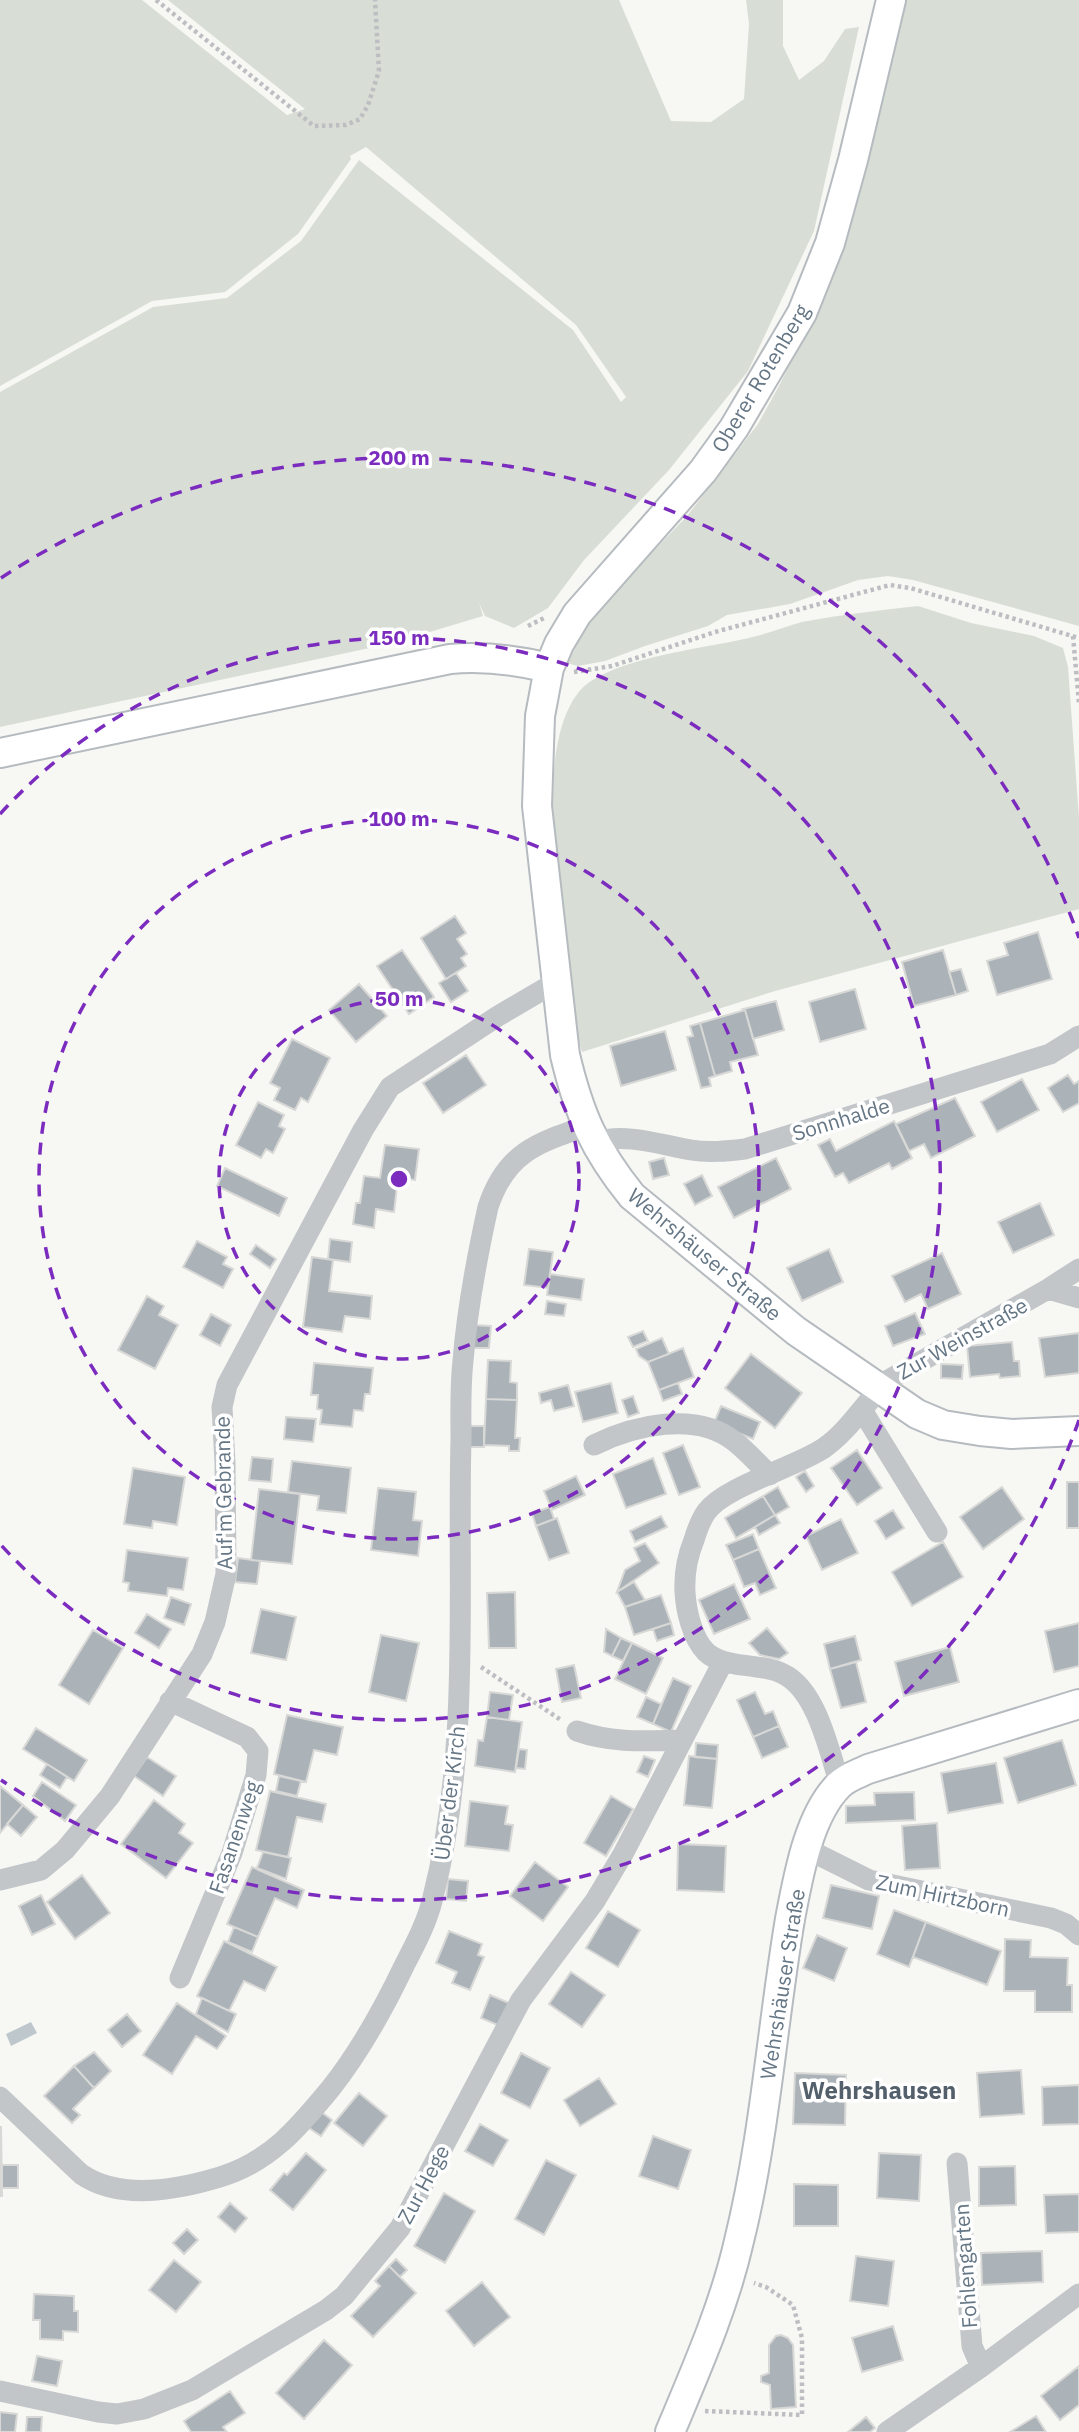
<svg xmlns="http://www.w3.org/2000/svg" width="1079" height="2432" viewBox="0 0 1079 2432" font-family="'IBM Plex Sans',sans-serif">
	<rect width="100%" height="100%" fill="#f7f7f4"/>
	<path fill="#d8ded5" d="M0,0H142L287,115L305,109L168,0H619L671,121L711,122L744,99L749,24L746,0H783V46L799,80L824,61L845,29L859,27L814,231L748,371L669,470L584,560L548,608L514,628L485,616L479,603L483,616L393,643L0,727V392L153,307L227,298L301,241L359,160L573,330L621,402L626,397L576,325L366,147L350,156L351,159L298,234L225,292L152,301L0,386Z
		M906,0H1079V626L913,580L888,576L858,580L790,604L727,615L708,626L645,646L605,661L578,666L567,663L594,613L687,516L758,424L780,384L820,300L865,156Z
		M918,606L971,623L1034,636L1063,648L1068,667L1079,818V909L775,991L582,1052C573,1022 572,989 568,958C559,891 534,750 578,693C606,657 712,648 757,636C772,632 787,626 802,622C840,615 879,610 918,606Z"/>
	<path fill="#bdc7cc" d="M31,2022L37,2033L11,2046L6,2034Z"/>
	<path fill="#abb3b9" stroke="#d8d8d6" stroke-width="2" d="M455,916L466,933L457,939L467,954L461,958L466,966L446,979L421,938Z
		M1038,932L1052,979L997,995L987,961L1008,955L1004,943Z
		M402,950L434,997L409,1014L377,966Z
		M943,950L956,995L914,1006L902,962Z
		M961,969L968,991L956,995L949,972Z
		M456,973L468,991L451,1002L439,983Z
		M359,984L387,1016L356,1042L329,1010Z
		M855,989L866,1029L820,1042L809,1002Z
		M776,1001L784,1030L753,1039L745,1010L743,1009Z
		M745,1010L758,1055L730,1062L732,1071L715,1076L700,1023Z
		M700,1023L715,1076L709,1078L711,1086L701,1088L687,1037L693,1036L690,1026Z
		M665,1031L676,1070L621,1086L610,1046Z
		M292,1039L330,1058L308,1102L301,1098L295,1110L274,1100L280,1088L270,1083Z
		M466,1055L486,1085L443,1113L423,1083Z
		M1068,1075L1074,1084L1079,1081V1103L1063,1112L1048,1088Z
		M1022,1079L1039,1110L997,1132L981,1102Z
		M955,1098L975,1136L931,1158L924,1144L909,1151L896,1124Z
		M258,1102L284,1115L279,1126L285,1129L273,1153L266,1149L261,1158L236,1145Z
		M894,1121L912,1158L892,1169L889,1163L849,1183L843,1173L835,1177L818,1145L830,1139L836,1151Z
		M385,1145L419,1149L415,1180L398,1178L394,1212L376,1209L374,1228L353,1224L356,1203H360L364,1176L380,1178Z
		M664,1158L669,1175L653,1179L649,1162Z
		M776,1158L791,1189L734,1218L718,1187Z
		M225,1168L287,1198L279,1216L217,1186Z
		M702,1175L712,1196L695,1205L684,1184Z
		M1040,1203L1054,1235L1013,1253L998,1222Z
		M330,1239L352,1242L350,1262L328,1259Z
		M197,1241L227,1257L223,1264L233,1269L223,1288L183,1267Z
		M256,1245L276,1259L270,1268L250,1254Z
		M529,1249L553,1252L548,1288L524,1285Z
		M829,1249L843,1282L802,1301L787,1268Z
		M942,1253L961,1294L928,1309L921,1294L905,1302L892,1276Z
		M312,1257L333,1260L329,1291L372,1296L370,1319L345,1316L342,1332L303,1327Z
		M550,1274L584,1279L581,1300L547,1295Z
		M147,1296L164,1306L159,1315L178,1325L155,1369L118,1350Z
		M547,1301L566,1304L564,1316L545,1314Z
		M915,1313L925,1334L893,1346L885,1326Z
		M211,1314L231,1325L220,1346L200,1335Z
		M474,1325L491,1326L489,1348H473Z
		M643,1331L648,1341L633,1347L628,1337Z
		M1079,1333V1373L1045,1377L1039,1338Z
		M662,1338L669,1354L648,1362L639,1356L636,1349Z
		M1012,1342L1014,1361H1019L1020,1376L1000,1378L999,1374L970,1377L967,1346Z
		M683,1348L694,1377L659,1390L648,1362Z
		M751,1354L802,1393L775,1428L725,1388Z
		M488,1360L511,1361L510,1382L517,1383V1400L486,1399Z
		M314,1363L373,1368L370,1394H365L363,1411L354,1410L352,1427L320,1424L322,1410L317,1409L318,1395H311Z
		M941,1364L963,1365L962,1379L941,1378Z
		M611,1383L618,1413L583,1422L575,1392Z
		M678,1383L682,1394L663,1401L659,1390Z
		M568,1385L574,1406L554,1411L551,1400L541,1403L539,1393Z
		M633,1396L639,1413L628,1417L622,1400Z
		M486,1399L517,1400L515,1438H520L519,1451H509V1446L484,1445Z
		M721,1406L760,1422L753,1439L714,1423Z
		M286,1417L316,1419L313,1442L284,1439Z
		M469,1426H484V1447H468Z
		M683,1445L700,1487L679,1495L663,1453Z
		M857,1450L882,1488L857,1505L831,1468Z
		M252,1457L273,1459L271,1482L249,1480Z
		M653,1458L666,1494L626,1508L613,1474Z
		M292,1461L351,1468L346,1513L317,1510L319,1496L288,1492Z
		M133,1468L185,1477L177,1525L153,1521L152,1528L124,1524Z
		M805,1471L814,1486L806,1492L796,1477Z
		M576,1476L585,1495L552,1510L544,1491Z
		M1067,1482H1079V1528H1067Z
		M778,1487L789,1507L775,1515L763,1496Z
		M1002,1487L1024,1519L983,1549L960,1517Z
		M378,1488L416,1492L413,1520L422,1521L418,1556L371,1550Z
		M259,1489L300,1494L292,1564L251,1560Z
		M763,1496L775,1515L736,1538L725,1518Z
		M550,1507L554,1519L536,1526L532,1513Z
		M893,1510L904,1528L886,1539L875,1521Z
		M775,1515L780,1523L759,1535L755,1527Z
		M661,1516L667,1527L635,1542L630,1531Z
		M557,1518L569,1553L549,1560L536,1526Z
		M841,1519L858,1553L822,1570L806,1536Z
		M753,1534L759,1549L733,1560L726,1545Z
		M943,1542L963,1577L912,1606L892,1572Z
		M645,1543L659,1563L617,1592L625,1570L640,1561L634,1548Z
		M759,1549L776,1588L760,1595L755,1583L744,1587L733,1560Z
		M127,1550L188,1558L183,1590L168,1588L167,1596L128,1591L129,1583L123,1582Z
		M238,1558L260,1561L257,1584L235,1582Z
		M634,1582L645,1600L625,1607L617,1592Z
		M734,1584L750,1619L714,1634L699,1600Z
		M515,1592L516,1648H489L487,1593Z
		M661,1595L671,1623L634,1635L625,1607Z
		M171,1597L191,1604L184,1625L164,1618Z
		M261,1609L296,1617L286,1660L251,1653Z
		M147,1614L171,1629L159,1648L135,1633Z
		M671,1623L674,1635L657,1641L653,1629Z
		M1079,1623V1666L1054,1672L1045,1631Z
		M767,1628L788,1653L779,1659L760,1655L749,1643Z
		M606,1629L621,1638L612,1656L604,1652Z
		M93,1630L123,1648L89,1704L59,1685Z
		M381,1635L419,1643L406,1701L369,1692Z
		M855,1636L861,1660L830,1669L824,1644Z
		M621,1638L632,1643L623,1661L612,1656Z
		M632,1643L663,1658L646,1694L615,1679Z
		M950,1647L959,1682L904,1696L895,1662Z
		M856,1662L866,1702L841,1708L830,1669Z
		M574,1665L581,1698L562,1702L556,1669Z
		M673,1678L691,1686L671,1732L653,1724Z
		M490,1692L513,1695L509,1720L487,1717Z
		M755,1692L765,1714L773,1711L779,1726L753,1737L737,1700Z
		M646,1697L661,1704L653,1724L637,1717Z
		M287,1715L343,1727L337,1755L314,1750L306,1782L274,1774Z
		M487,1717L522,1722L515,1772L475,1766L478,1740L483,1741Z
		M779,1726L788,1747L762,1758L753,1737Z
		M36,1728L87,1760L74,1781L23,1749Z
		M1062,1740L1076,1785L1018,1803L1004,1758Z
		M696,1743L718,1745L717,1759L695,1757Z
		M519,1749L527,1750L525,1769L516,1768Z
		M644,1756L655,1760L648,1777L637,1772Z
		M689,1756L717,1759L712,1808L684,1805Z
		M147,1757L176,1776L163,1796L134,1776Z
		M996,1763L1003,1803L948,1813L941,1773Z
		M47,1764L67,1777L60,1788L40,1775Z
		M279,1776L301,1781L297,1796L276,1791Z
		M42,1782L76,1805L65,1821L33,1796Z
		M0,1786L23,1805L0,1833Z
		M270,1791L326,1804L322,1822L297,1817L288,1857L256,1850Z
		M914,1792L915,1820L846,1823V1806L875,1805L874,1793Z
		M611,1796L633,1809L606,1856L584,1843Z
		M154,1800L185,1824L179,1833L193,1843L166,1878L121,1844Z
		M470,1801L508,1806L505,1824L513,1825L509,1851L465,1846Z
		M23,1805L37,1817L21,1836L7,1824Z
		M937,1823L940,1868L905,1870L902,1826Z
		M678,1844L726,1846L724,1892L677,1890Z
		M263,1852L291,1858L286,1879L257,1868Z
		M535,1862L568,1887L543,1921L510,1896Z
		M252,1867L304,1890L297,1908L275,1898L258,1937L227,1924Z
		M82,1875L110,1913L75,1939L47,1902Z
		M448,1879L468,1881L466,1901L446,1899Z
		M831,1885L879,1896L872,1929L823,1918Z
		M41,1895L55,1924L32,1935L19,1906Z
		M894,1910L926,1922L909,1967L877,1954Z
		M608,1911L640,1930L618,1967L586,1948Z
		M926,1922L1001,1951L987,1985L913,1957Z
		M234,1927L258,1937L252,1952L228,1942Z
		M449,1931L482,1944L478,1955L484,1957L470,1990L452,1983L457,1972L436,1963Z
		M817,1935L847,1948L834,1981L803,1968Z
		M1005,1939L1031,1940L1030,1957L1068,1958L1067,1985H1072V2012H1035V1991H1004Z
		M224,1941L277,1967L265,1991L244,1981L229,2011L197,1996Z
		M571,1972L605,1995L582,2027L549,2004Z
		M490,1995L509,2003L500,2026L481,2018Z
		M202,1998L236,2014L228,2032L196,2014Z
		M177,2003L226,2036L217,2049L196,2036L172,2074L143,2055Z
		M127,2014L141,2031L122,2047L108,2030Z
		M94,2052L111,2071L94,2088L74,2066Z
		M521,2053L550,2068L530,2108L501,2093Z
		M74,2066L94,2088L73,2109L80,2115L72,2123L44,2096Z
		M1021,2070L1024,2114L980,2117L977,2073Z
		M795,2073L846,2075L845,2125L793,2124Z
		M599,2078L616,2104L580,2126L564,2100Z
		M1079,2085V2124L1043,2125L1042,2087Z
		M359,2093L387,2116L363,2146L334,2123Z
		M320,2111L332,2120L321,2136L309,2128Z
		M480,2124L508,2140L493,2166L465,2151Z
		M0,2127H1L2,2196H0Z
		M653,2136L691,2150L678,2189L639,2176Z
		M306,2153L326,2170L293,2210L270,2190L284,2173L287,2175Z
		M879,2153L921,2155L919,2201L877,2198Z
		M546,2160L576,2175L544,2235L515,2219Z
		M2,2165H18V2188H2Z
		M1015,2166L1016,2205L979,2206V2167Z
		M794,2184L838,2185V2226H794Z
		M444,2193L475,2211L445,2263L414,2246Z
		M1079,2194V2232L1046,2233L1044,2195Z
		M230,2203L247,2218L235,2232L218,2217Z
		M187,2229L198,2240L184,2254L173,2243Z
		M1042,2251L1043,2282L982,2285L981,2253Z
		M856,2256L894,2261L888,2306L850,2301Z
		M396,2259L407,2270L400,2277L389,2266Z
		M174,2260L201,2282L176,2312L149,2290Z
		M389,2266L416,2293L373,2337L351,2316L380,2286L375,2281Z
		M482,2282L510,2317L474,2346L446,2311Z
		M34,2294L74,2296V2311H78V2332L63,2331V2340L40,2339V2320H33Z
		M893,2326L903,2360L862,2372L852,2338Z
		M781,2335L788,2338L793,2345L796,2407L771,2409L770,2385L761,2382V2376L769,2373V2345L776,2336Z
		M324,2340L352,2365L304,2419L276,2393Z
		M37,2356L62,2361L57,2386L32,2381Z
		M1079,2366V2405L1060,2420L1041,2396Z
		M230,2391L245,2413L223,2427L227,2432H191L184,2421Z
		M0,2412L17,2414L15,2432H0Z
		M1036,2416L1046,2432H1010Z
		M27,2417H42L41,2432H26Z
		M866,2417L875,2428L870,2432H848Z"/>
	<g fill="none" stroke-linecap="round" stroke-linejoin="round">
		<defs>
			<path id="secondary" d="M891,0L853,160L830,243L802,313L734,428L703,471L577,614L559,644L549,668L540,716L537,806L565,1055C579,1114 594,1149 632,1196L796,1331L917,1414L943,1425L980,1431L1012,1434L1079,1431
				M0,753L450,659C483,656 516,660 549,668
				M670,2432C696,2370 724,2307 739,2241C765,2136 772,2026 790,1919C798,1878 808,1816 839,1785C847,1777 858,1774 868,1769L1079,1704"/>
		</defs>
		<use href="#secondary" stroke="#b6bbc0" stroke-width="32"/>
		<path stroke="#bcbec1" stroke-width="4.5" stroke-dasharray="3.5 3.5" stroke-linecap="butt" d="M156,0L314,126L346,125L360,119L368,105L379,71L375,0
			M528,626L546,617
			M1073,636L1079,703
			M574,672L612,666L715,632L890,585L910,588L1079,638
			M481,1667L561,1720
			M705,2411L802,2415V2338L793,2305L766,2287L754,2283"/>
		<path stroke="#c2c6c9" stroke-width="21" d="M594,1142C628,1133 657,1144 691,1150C709,1153 727,1151 745,1149L1050,1054L1079,1036
			M1048,1289L1079,1298
			M862,1410L937,1532
			M594,1445C634,1425 696,1411 734,1441C747,1451 758,1464 770,1475
			M170,1701L247,1737L258,1751L256,1775L232,1853L180,1978
			M577,1731C611,1743 644,1741 681,1740
			M840,1784C829,1752 818,1695 787,1676C777,1670 767,1668 756,1667C739,1664 719,1664 706,1652C692,1638 686,1610 685,1592C684,1573 687,1557 694,1540C697,1530 701,1519 707,1511C726,1486 796,1467 824,1448C851,1429 866,1400 890,1379L1048,1289L1079,1269
			M807,1849L869,1880L1051,1918L1066,1924L1079,1935
			M0,1880L41,1870L65,1850L110,1796L202,1654L215,1622L226,1574L225,1463L222,1407L227,1385L363,1130L390,1087L498,1016L556,982
			M0,2097L81,2174C120,2201 177,2190 220,2177C270,2162 299,2127 331,2088C361,2050 384,2008 405,1964C416,1943 428,1920 433,1897C471,1748 457,1592 461,1440C461,1414 460,1387 463,1361C467,1310 477,1257 488,1207C506,1153 536,1143 587,1126
			M957,2163L972,2346L981,2367
			M0,2391L98,2412L117,2414L144,2409L192,2390L326,2310L344,2296L400,2228L521,2000L595,1901L623,1854L723,1662
			M887,2432L981,2367L1079,2294"/>
		<use href="#secondary" stroke="#fff" stroke-width="28"/>
	</g>
	<g fill="none" stroke="#7b2cbf" stroke-width="3.5" stroke-dasharray="12 9">
		<circle cx="399" cy="1179" r="180"/>
		<circle cx="399" cy="1179" r="360"/>
		<path d="M0 814A541 541 0 1 1 0 1544"/>
		<path d="M1079 1420A721 721 0 0 1 1 1780M1 578A721 721 0 0 1 1079 938"/>
	</g>
	<g text-anchor="middle" dominant-baseline="central" stroke-width="7" stroke-linejoin="round" paint-order="stroke">
		<g font-size="21" fill="#657685" stroke="#fff">
			<text transform="translate(760 378) rotate(-59)">Oberer Rotenberg</text>
			<text transform="translate(841 1119) rotate(-17)">Sonnhalde</text>
			<text transform="translate(705 1254) rotate(40)">Wehrshäuser Straße</text>
			<text transform="translate(962 1338) rotate(-29)">Zur Weinstraße</text>
			<text transform="translate(223 1493) rotate(-91)">Auf'm Gebrande</text>
			<text transform="translate(449 1793) rotate(-83)">Über der Kirch</text>
			<text transform="translate(234 1837) rotate(-71)">Fasanenweg</text>
			<text transform="translate(943 1895) rotate(12)">Zum Hirtzborn</text>
			<text transform="translate(782 1984) rotate(-81)">Wehrshäuser Straße</text>
			<text transform="translate(423 2184) rotate(-62)">Zur Hege</text>
			<text transform="translate(965 2266) rotate(-94)">Fohlengarten</text>
		</g>
		<g font-size="24" font-weight="bold" fill="#535f6a" stroke="#fff">
			<text x="879" y="2090">Wehrshausen</text>
		</g>
	</g>
	<circle cx="399" cy="1179" r="10" fill="#7b2cbf" stroke="#fff" stroke-width="3.5"/>
	<g font-size="21" text-anchor="middle" font-weight="bold" fill="#7b2cbf" stroke="#fff" stroke-width="7" stroke-linejoin="round" paint-order="stroke">
		<text x="399" y="465">200 m</text>
		<text x="399" y="645">150 m</text>
		<text x="399" y="826">100 m</text>
		<text x="399" y="1006">50 m</text>
	</g>
</svg>
